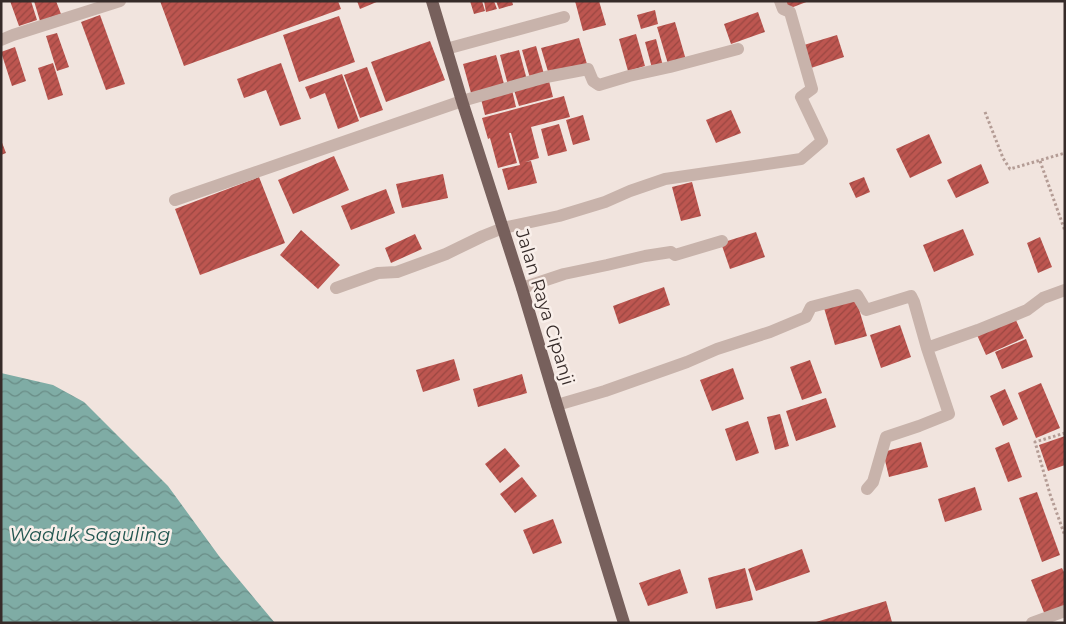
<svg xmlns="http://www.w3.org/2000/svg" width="1066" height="624" viewBox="0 0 1066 624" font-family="Montserrat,sans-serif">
	<defs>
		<pattern id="water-waves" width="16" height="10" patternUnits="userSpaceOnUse" patternTransform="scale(1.25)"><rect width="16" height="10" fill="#7faca5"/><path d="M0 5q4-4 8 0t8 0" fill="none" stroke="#698c86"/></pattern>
		<pattern id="building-hatch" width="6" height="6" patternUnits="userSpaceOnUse" patternTransform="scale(1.25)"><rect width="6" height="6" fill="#bd5650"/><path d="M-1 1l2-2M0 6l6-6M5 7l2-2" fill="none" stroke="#9a4742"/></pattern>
	</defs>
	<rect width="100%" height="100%" fill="#f1e4de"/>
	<path fill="url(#water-waves)" d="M1,373L53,385L84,402L168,486L219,556L275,623H1Z"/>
	<path fill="url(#building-hatch)" d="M10,1H31L37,20L19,26Z
		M34,1H56L61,14L40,21Z
		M160,1H338L341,9L184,66Z
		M357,1H379L360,9Z
		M470,1H482L485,11L474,14Z
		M484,1H494L497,9L486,12Z
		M496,1H512L513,5L499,9Z
		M575,1H599L606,25L583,31Z
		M786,1H809L788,9Z
		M655,10L658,24L641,29L637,15Z
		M758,12L765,32L731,44L724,24Z
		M100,15L125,84L106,90L81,22Z
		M339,16L355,62L299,82L283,35Z
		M675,22L686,60L668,64L657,27Z
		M57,33L69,67L57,71L46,36Z
		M636,34L645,66L628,71L619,39Z
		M837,35L844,57L811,68L804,45Z
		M579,38L587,64L549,75L541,48Z
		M656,39L663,66L652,68L645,42Z
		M430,41L445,80L386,102L371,62Z
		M536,46L544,74L530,78L522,50Z
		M15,47L26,81L12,86L1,52Z
		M519,50L527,80L508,85L500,55Z
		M496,55L504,84L471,93L463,64Z
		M53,63L63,95L48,100L38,68Z
		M281,63L301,119L280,126L266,90L244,98L237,79Z
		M367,67L383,110L360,118L344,75Z
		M342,74L359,121L338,129L325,93L310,99L305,87Z
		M549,81L553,97L519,106L514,90Z
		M512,90L516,107L485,115L481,99Z
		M564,96L570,117L531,127L539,158L525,162L531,161L537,183L508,190L502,169L520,165L511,133H509L517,163L498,168L490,138L488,139L482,118Z
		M731,110L741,133L716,143L706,120Z
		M583,115L590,140L573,145L566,120Z
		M559,124L567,151L548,156L541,129Z
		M929,134L942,163L910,178L896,149Z
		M1,140L6,153L1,155Z
		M334,156L349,190L293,214L278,180Z
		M981,164L989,183L956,198L947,180Z
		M443,174L448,198L402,208L396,184Z
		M259,177L285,243L200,275L175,209Z
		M864,177L870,192L856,198L849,183Z
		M692,182L701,216L681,221L672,187Z
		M386,189L395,213L351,230L341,206Z
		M963,229L974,255L934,272L923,245Z
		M301,230L340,265L318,289L280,255Z
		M756,232L765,257L730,269L721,243Z
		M415,234L422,249L391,263L385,248Z
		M1040,237L1052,267L1038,273L1027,243Z
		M664,287L670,305L619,324L613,306Z
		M856,299L867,336L835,345L824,308Z
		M1015,318L1024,338L986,355L977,335Z
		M900,325L911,357L881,368L870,335Z
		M1026,339L1033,357L1002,369L995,352Z
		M454,359L460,380L423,392L416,370Z
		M810,360L822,393L802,400L790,367Z
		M733,368L744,399L712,411L700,380Z
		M522,374L527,393L478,407L473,389Z
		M1041,383L1060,428L1036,438L1018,393Z
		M1005,389L1018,419L1003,426L990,396Z
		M826,398L836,427L796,441L786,411Z
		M780,414L789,446L775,450L767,417Z
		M748,421L759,453L736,461L725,429Z
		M1065,436V465L1048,471L1039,445Z
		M921,442L928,467L889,477L883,452Z
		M1009,442L1022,477L1008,482L995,448Z
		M505,448L520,466L500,483L485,464Z
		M522,477L537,496L515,513L500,494Z
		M975,487L982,510L945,522L938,499Z
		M1037,492L1060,555L1042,562L1019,498Z
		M553,519L562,543L533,554L523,530Z
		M802,549L810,572L756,591L748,569Z
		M745,568L753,600L716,609L708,578Z
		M1062,568L1065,574V607L1045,615L1031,580Z
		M680,569L688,593L648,606L639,583Z
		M886,601L892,622L816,623V622Z"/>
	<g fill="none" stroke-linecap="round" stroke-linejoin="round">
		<path stroke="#b49c95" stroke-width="3" stroke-dasharray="2.5 2.5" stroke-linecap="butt" d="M985,112L1003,158L1010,169L1065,153
			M1040,161L1065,231
			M1065,433L1035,442L1050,494L1065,536"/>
		<path stroke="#c8b3ab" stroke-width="12" d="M1,40L13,35L120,1
			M446,49L564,17
			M175,200L462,101L546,77L588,69L593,81L599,85L629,76L670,67L738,49
			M336,288L378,273L397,272L446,254L483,236L503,228L559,216L605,202L630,191L665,179L801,159L822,141L801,97L812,89L790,12L783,9L780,1
			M522,288L564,274L607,265L645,256L671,252L675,255L722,241
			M927,348L978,330L1027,310L1043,298L1065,290
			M557,405L605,391L687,362L717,349L770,332L806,317L811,307L857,295L866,310L911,296L914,302L927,348L949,414L919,426L886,437L873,482L867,489
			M1032,623L1065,611"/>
		<path stroke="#77605c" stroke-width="12" d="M432,1L462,101L522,288L557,405L624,623"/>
	</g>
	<g text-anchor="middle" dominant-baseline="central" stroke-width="5" stroke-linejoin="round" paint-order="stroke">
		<g font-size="18" fill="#362b29" stroke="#f9efea">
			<text transform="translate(545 307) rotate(73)">Jalan Raya Cipanji</text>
		</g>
		<g font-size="19" font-style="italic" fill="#22554f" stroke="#f9efea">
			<text x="90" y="534">Waduk Saguling</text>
		</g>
	</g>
	<rect width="1066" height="624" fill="none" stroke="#362b29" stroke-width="5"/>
</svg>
